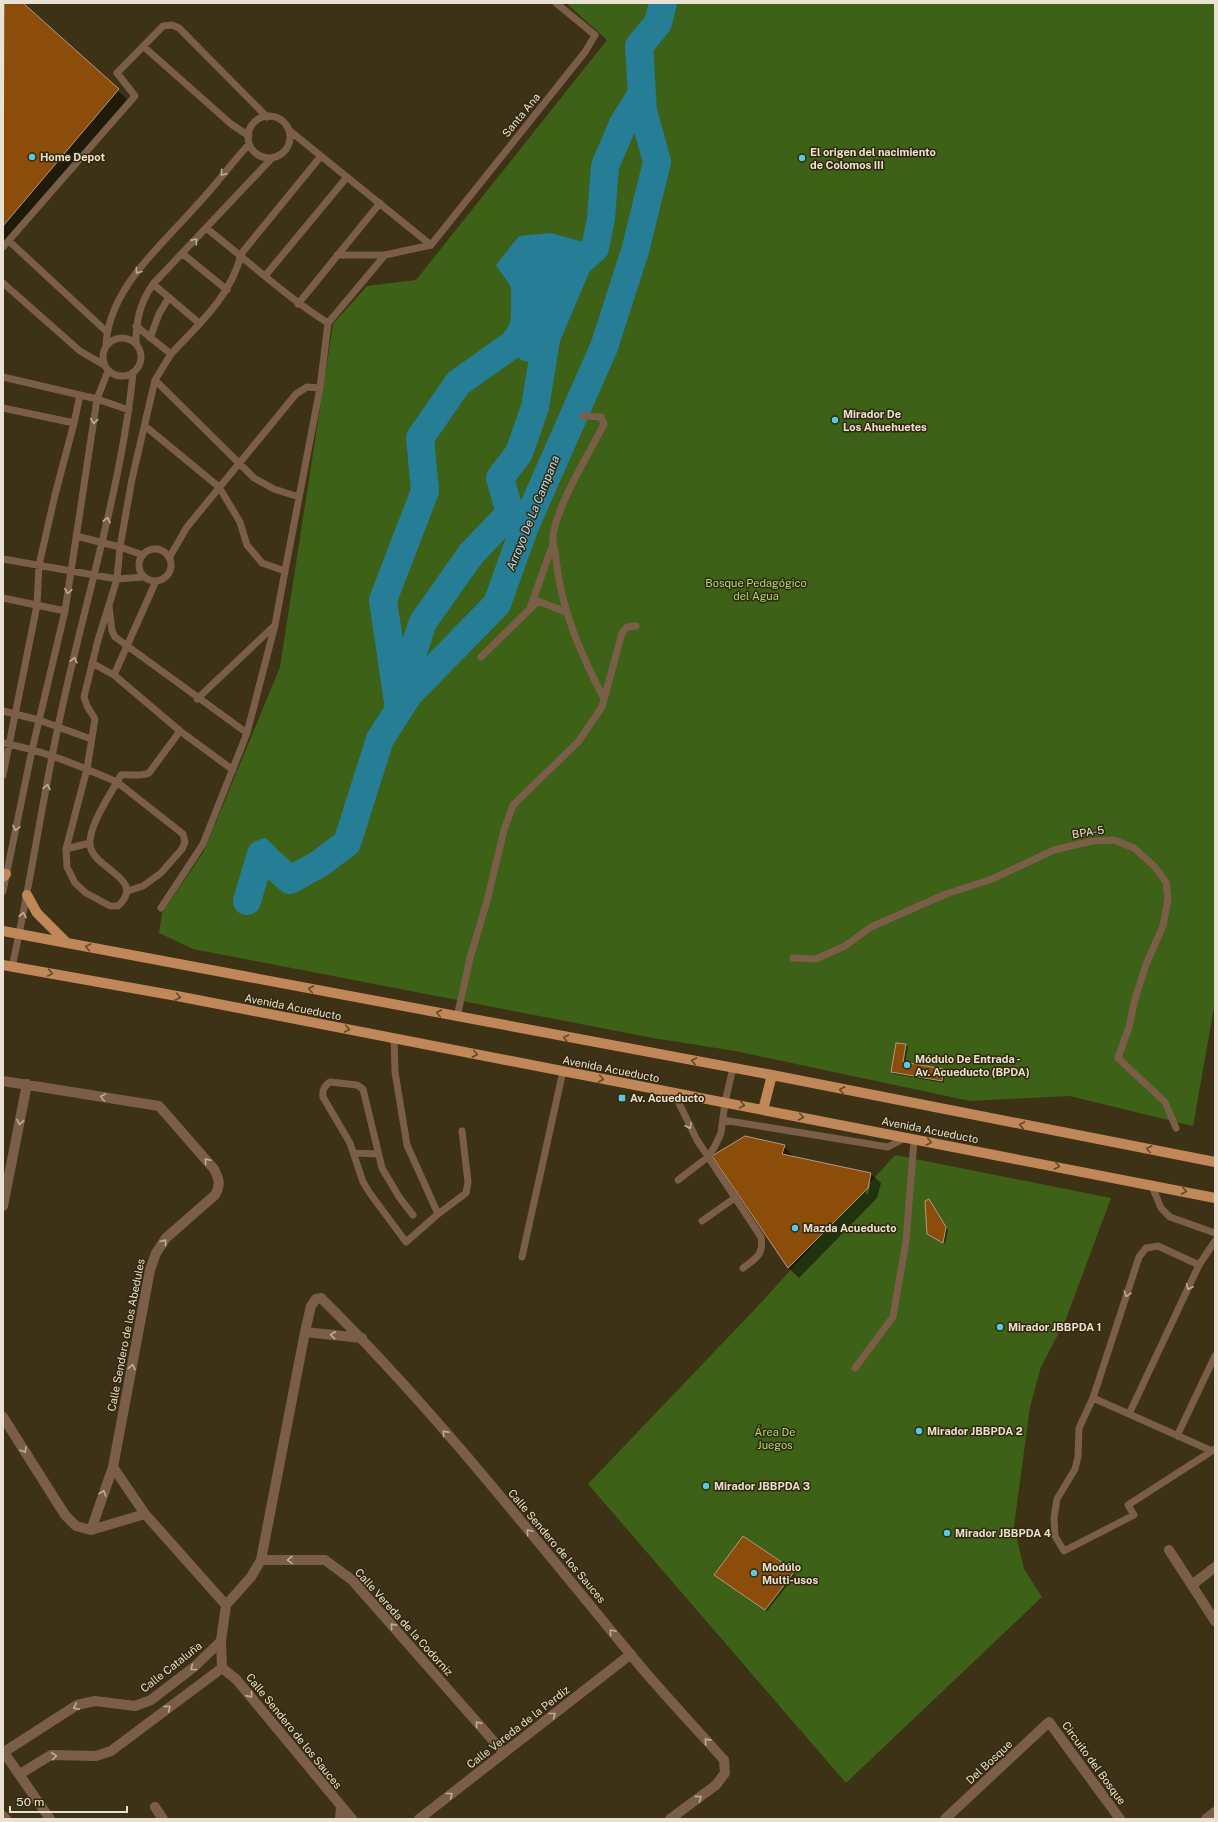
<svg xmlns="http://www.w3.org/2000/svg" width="1218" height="1822" viewBox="0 0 1218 1822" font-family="'Public Sans',sans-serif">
	<rect width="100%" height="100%" fill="#3d3116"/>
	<path fill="#3d6117" d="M566,3H1215V1002L1193,1126L1069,1096L970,1101L735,1051L653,1038L193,949L159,933L162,913L204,851L280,667L333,324L367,286L416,280L607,40Z
		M895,1155L1111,1198L1066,1319L1041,1367L1030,1407L1014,1526L1024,1569L1042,1597L846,1783L588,1484L756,1308Z"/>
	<path fill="#267d96" d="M551,233L583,242L594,261L549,367L521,360L505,343L511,317V287L496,265L519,236Z
		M266,838L277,849L280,859L278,862C273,862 270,864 265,864C251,863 254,846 260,839Z"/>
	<path fill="#0007" fill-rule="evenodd" d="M5,3H22L128,100L3,247V6Z
		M906,1045L908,1047L905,1063L943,1070L945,1072L944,1083L894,1074L892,1072Z
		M784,1146L794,1157L871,1174L881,1183L877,1198L799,1278L789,1268L714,1156ZM869,1180H871L868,1194L866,1193Z
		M931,1202L948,1230L945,1244L928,1234Z
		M794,1572L796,1574L767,1611L715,1575Z"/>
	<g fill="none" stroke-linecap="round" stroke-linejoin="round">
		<path stroke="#267d96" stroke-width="28" d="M562,278L595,248L601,219L605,166L623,124L641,95
			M397,691L409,664L423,622L471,554L510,513L500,478L519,453L535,407L548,328
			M399,709L383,600L425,491L420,438L458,383L513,344L532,317
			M247,901L261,854L290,880L319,864L347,843L380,739L409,694L497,604L525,526L604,347L635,251L657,162L643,111L639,46L658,23L663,3"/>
	</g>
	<path fill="#8b4d09" stroke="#b59983" d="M4,3H23L119,89L3,226Z
		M896,1043L906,1044L903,1062L944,1069L942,1081L891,1072Z
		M745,1136L785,1145L782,1154L871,1173L868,1188L788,1268L712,1156Z
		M929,1199L946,1227L943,1243L927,1234L925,1201Z
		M743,1536L795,1571L765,1610L714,1575Z"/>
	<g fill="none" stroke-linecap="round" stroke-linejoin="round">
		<path stroke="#7a5e48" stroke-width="7" d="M143,46L231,124L249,136
			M248 137a21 21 0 1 1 42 0a21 21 0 1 1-42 0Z
			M290,131L431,245
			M206,228C247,260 284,295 328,323L385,255L431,245
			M9,241L107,332
			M431,245L585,52L595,35L556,3
			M3,247L135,96L117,73L163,26L172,25L179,28L267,117
			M183,254L227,290
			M337,255H385
			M265,276L347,177
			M3,283L80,351L104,365
			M153,284L199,323
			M298,304L380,203
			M103 357a19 19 0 1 1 38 0a19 19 0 1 1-38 0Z
			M150,338L159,314L169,297
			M136,343C136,320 140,303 153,284L272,158
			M106,346C108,289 161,246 196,206C215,186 231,164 249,144
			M171,354C198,325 232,295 241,254L321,156
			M3,377L97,399L129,410
			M155,380L254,478L274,489L299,497
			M320,388L328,323
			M3,408L74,423L55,495L39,565L37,605L3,775
			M583,416L601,417L604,424C589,454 558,503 553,535C552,542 555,551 556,559C561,610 581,654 604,699
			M74,423L80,395
			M145,426L219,487L240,522L247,545L262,563L285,571L275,625L247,733L203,844L161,908
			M76,536L120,547L143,555
			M139 565a16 16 0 1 1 32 0a16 16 0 1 1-32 0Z
			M169,558L187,527L296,394L307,387L320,388L285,571
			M3,559L117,579L144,577
			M3,598L65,611
			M109,606L112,631L115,637L247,733
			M530,608L553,544
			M481,657L538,601L566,612
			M92,663L114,675L180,731L233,770
			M114,675L156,581
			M197,699L274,626
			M3,711L39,720L91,739
			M3,743C42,750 80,766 117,782C108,798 89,826 90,844C91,869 148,878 118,906H110L86,893L75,883L67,867L66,849L87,769L95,719L87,706L84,697L98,640L117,579L120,547L132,479L155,380L171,354L136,326
			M66,849L90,843
			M3,891L32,750L65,611L97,399L108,371
			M128,891L143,886L161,873L182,849L185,842L183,834L117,782L121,775C131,774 140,777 149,773L180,731
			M793,958L816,959L845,946L871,927L946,894L992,879L1054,850L1092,841L1114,840L1134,848L1154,866L1166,882L1168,899L1163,926L1147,962L1135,999L1129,1027L1118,1058L1165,1102L1176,1128
			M12,967C30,887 41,807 58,727C82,609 121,493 133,373
			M457,1017L470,958L487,901L504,830L513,805L578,742L602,707L622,633L627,627L636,626
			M394,1039L395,1072L407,1145L438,1214L406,1242L369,1192L363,1182L350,1143L323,1097C322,1090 324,1086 330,1082L357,1085L363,1089L382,1168L399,1197L413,1215
			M674,1093L697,1140L761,1237C764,1255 756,1258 743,1268
			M723,1120L888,1147L905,1138
			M355,1153L378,1154
			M678,1180L708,1157L715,1146L721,1133L725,1102L733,1068
			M1151,1184L1161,1208L1170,1217L1215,1233
			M438,1214L466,1193L468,1182L462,1131
			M702,1221L736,1197
			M522,1257L563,1071
			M1199,1265L1158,1246L1146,1248L1139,1257L1093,1398L1079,1428L1078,1457L1075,1469L1057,1499L1054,1518L1055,1536L1064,1551L1134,1515L1128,1505L1215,1449
			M855,1368L893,1317L906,1241L914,1140
			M1093,1398L1212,1451
			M1129,1414L1199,1265L1215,1241
			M1177,1436L1215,1356"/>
		<path stroke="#7a5e48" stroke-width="10" d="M3,1081L159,1106L214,1169C219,1179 221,1185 215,1195L166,1238L156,1253L150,1270L113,1467L91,1530
			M3,1206L27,1084
			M305,1332L362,1338
			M3,1417L65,1515L76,1526L91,1530L145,1514
			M113,1467L145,1514L226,1605
			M1169,1550L1215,1621
			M261,1560H325L352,1580L504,1753
			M1192,1585L1215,1567
			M222,1668L221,1641L226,1605L251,1577L261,1560L305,1332L311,1306L316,1299L321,1298C435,1410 534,1538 636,1661C664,1695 695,1727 724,1760L725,1773L716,1785L670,1819
			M222,1668L236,1679L352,1819
			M3,1751L50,1819
			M4,1752L77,1705L95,1701L135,1706L151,1700L194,1667L221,1641
			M20,1774L51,1755L96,1756L111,1751L222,1668
			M155,1807L163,1819
			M3,1816L6,1819
			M340,1819L341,1807
			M419,1819L631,1654
			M945,1819L1049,1722L1120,1819
			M1206,1819L1215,1812"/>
		<path stroke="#c08758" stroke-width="10" d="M3,877L6,874
			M27,895L37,913L67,943
			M3,931L772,1075L1215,1162
			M3,965L177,996L1215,1198
			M763,1110L772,1075"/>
	</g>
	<defs><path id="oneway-chevron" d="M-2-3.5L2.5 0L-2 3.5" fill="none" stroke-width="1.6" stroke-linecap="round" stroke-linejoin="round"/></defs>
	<g stroke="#bdad9b">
		<use href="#oneway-chevron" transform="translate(223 173) rotate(130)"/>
		<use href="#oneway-chevron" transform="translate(195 241) rotate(-48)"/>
		<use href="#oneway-chevron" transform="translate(138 271) rotate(127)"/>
		<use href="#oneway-chevron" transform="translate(94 421) rotate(99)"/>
		<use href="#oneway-chevron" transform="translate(107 520) rotate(-78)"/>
		<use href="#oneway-chevron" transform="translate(68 591) rotate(99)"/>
		<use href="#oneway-chevron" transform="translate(74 660) rotate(-76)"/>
		<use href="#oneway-chevron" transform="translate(47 787) rotate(-79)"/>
		<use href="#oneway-chevron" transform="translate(16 828) rotate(102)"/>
		<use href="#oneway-chevron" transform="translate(23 915) rotate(-79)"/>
		<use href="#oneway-chevron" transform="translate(103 1097) rotate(-170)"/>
		<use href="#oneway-chevron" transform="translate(20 1122) rotate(101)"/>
		<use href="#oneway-chevron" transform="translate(689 1126) rotate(63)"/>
		<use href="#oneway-chevron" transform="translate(207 1161) rotate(-131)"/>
		<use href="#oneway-chevron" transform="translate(164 1242) rotate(-52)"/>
		<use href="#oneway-chevron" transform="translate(1189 1287) rotate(115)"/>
		<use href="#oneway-chevron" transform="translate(1127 1294) rotate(108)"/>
		<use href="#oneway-chevron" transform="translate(333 1335) rotate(-174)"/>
		<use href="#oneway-chevron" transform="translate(132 1367) rotate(-79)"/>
		<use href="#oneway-chevron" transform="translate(445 1433) rotate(-131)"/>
		<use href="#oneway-chevron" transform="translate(24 1450) rotate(58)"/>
		<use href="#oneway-chevron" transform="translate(103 1493) rotate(-71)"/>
		<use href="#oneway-chevron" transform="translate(529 1532) rotate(-130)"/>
		<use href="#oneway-chevron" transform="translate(290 1560) rotate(179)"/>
		<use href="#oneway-chevron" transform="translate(393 1626) rotate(-131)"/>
		<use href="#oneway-chevron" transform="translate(612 1632) rotate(-130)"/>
		<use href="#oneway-chevron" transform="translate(193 1668) rotate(142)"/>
		<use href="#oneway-chevron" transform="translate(250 1695) rotate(51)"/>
		<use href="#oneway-chevron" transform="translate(76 1707) rotate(154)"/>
		<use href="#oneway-chevron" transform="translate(168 1708) rotate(-37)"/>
		<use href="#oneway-chevron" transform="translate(553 1715) rotate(-38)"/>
		<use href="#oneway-chevron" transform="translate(478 1724) rotate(-131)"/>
		<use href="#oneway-chevron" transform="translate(707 1741) rotate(-132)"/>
		<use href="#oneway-chevron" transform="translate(54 1756) rotate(-8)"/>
		<use href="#oneway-chevron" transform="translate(450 1795) rotate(-38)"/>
		<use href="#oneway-chevron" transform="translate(699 1798) rotate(-36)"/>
	</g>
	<g stroke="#644927">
		<use href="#oneway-chevron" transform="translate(88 947) rotate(-169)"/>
		<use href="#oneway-chevron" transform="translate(50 973) rotate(10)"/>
		<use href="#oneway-chevron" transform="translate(311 989) rotate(-169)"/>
		<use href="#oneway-chevron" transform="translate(178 997) rotate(11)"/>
		<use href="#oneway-chevron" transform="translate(439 1013) rotate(-169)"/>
		<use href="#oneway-chevron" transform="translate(347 1029) rotate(11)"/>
		<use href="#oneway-chevron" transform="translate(566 1038) rotate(-169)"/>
		<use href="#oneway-chevron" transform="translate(475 1054) rotate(11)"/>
		<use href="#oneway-chevron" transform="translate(694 1061) rotate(-170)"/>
		<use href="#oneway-chevron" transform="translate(601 1079) rotate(11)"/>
		<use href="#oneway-chevron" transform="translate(842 1090) rotate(-169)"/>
		<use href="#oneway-chevron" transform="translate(742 1105) rotate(12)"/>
		<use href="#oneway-chevron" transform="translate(801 1117) rotate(11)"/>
		<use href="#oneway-chevron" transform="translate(1022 1125) rotate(-169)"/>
		<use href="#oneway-chevron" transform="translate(929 1142) rotate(11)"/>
		<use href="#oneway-chevron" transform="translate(1149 1149) rotate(-169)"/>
		<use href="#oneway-chevron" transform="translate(1057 1166) rotate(11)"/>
		<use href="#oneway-chevron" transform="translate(1184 1191) rotate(12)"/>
	</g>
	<g fill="#55cae0" stroke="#33270c" stroke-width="1.5">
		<circle cx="32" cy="157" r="4"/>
		<circle cx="802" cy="158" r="4"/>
		<circle cx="835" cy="420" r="4"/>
		<circle cx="907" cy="1065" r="4"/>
		<rect x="618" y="1094" width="8" height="8" rx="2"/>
		<circle cx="795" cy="1228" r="4"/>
		<circle cx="1000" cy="1327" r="4"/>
		<circle cx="919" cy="1431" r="4"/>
		<circle cx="706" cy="1486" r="4"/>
		<circle cx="947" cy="1533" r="4"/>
		<circle cx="754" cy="1573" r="4"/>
	</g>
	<g text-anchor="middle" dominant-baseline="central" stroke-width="3" stroke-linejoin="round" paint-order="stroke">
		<g font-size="11" fill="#e9e1d2" stroke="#33270c">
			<text transform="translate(521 115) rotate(-51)">Santa Ana</text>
			<text transform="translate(1088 832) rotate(-9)">BPA-5</text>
			<text transform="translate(293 1007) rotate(11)">Avenida Acueducto</text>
			<text transform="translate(611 1069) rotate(11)">Avenida Acueducto</text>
			<text transform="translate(930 1130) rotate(11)">Avenida Acueducto</text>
			<text transform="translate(126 1335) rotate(-79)">Calle Sendero de los Abedules</text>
			<text transform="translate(557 1546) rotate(50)">Calle Sendero de los Sauces</text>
			<text transform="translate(404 1622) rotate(48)">Calle Vereda de la Codorniz</text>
			<text transform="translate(171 1667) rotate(-38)">Calle Cataluña</text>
			<text transform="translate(518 1727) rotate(-38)">Calle Vereda de la Perdiz</text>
			<text transform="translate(294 1731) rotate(51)">Calle Sendero de los Sauces</text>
			<text transform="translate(989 1762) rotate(-43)">Del Bosque</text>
			<text transform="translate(1094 1763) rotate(54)">Circuito del Bosque</text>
		</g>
		<g font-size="11" font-weight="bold" fill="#e9e1d2" stroke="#33270c" text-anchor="start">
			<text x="810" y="152">El origen del nacimiento<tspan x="810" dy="13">de Colomos III</tspan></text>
			<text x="40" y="157">Home Depot</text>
			<text x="843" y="414">Mirador De<tspan x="843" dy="13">Los Ahuehuetes</tspan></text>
			<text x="915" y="1059">Módulo De Entrada -<tspan x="915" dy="13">Av. Acueducto (BPDA)</tspan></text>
			<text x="630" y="1098">Av. Acueducto</text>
			<text x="803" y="1228">Mazda Acueducto</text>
			<text x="1008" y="1327">Mirador JBBPDA 1</text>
			<text x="927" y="1431">Mirador JBBPDA 2</text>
			<text x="714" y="1486">Mirador JBBPDA 3</text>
			<text x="955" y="1533">Mirador JBBPDA 4</text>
			<text x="762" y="1567">Modúlo<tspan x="762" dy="13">Multi-usos</tspan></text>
		</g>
		<g font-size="11" fill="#a6dc79" stroke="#33270c">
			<text x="756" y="583">Bosque Pedagógico<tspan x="756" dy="13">del Agua</tspan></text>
			<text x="775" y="1432">Área De<tspan x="775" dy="13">Juegos</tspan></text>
		</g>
		<g font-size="12" font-style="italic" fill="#b1e2f3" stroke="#33270c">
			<text transform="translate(533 513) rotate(-68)">Arroyo De La Campana</text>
		</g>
	</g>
	<rect width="1218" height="1822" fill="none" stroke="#e9e1d2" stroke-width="8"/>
	<path d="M10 1806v6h117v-6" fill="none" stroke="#e9e1d2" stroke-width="2"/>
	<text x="16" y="1806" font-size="12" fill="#e9e1d2" stroke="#33270c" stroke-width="3" paint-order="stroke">50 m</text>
</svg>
